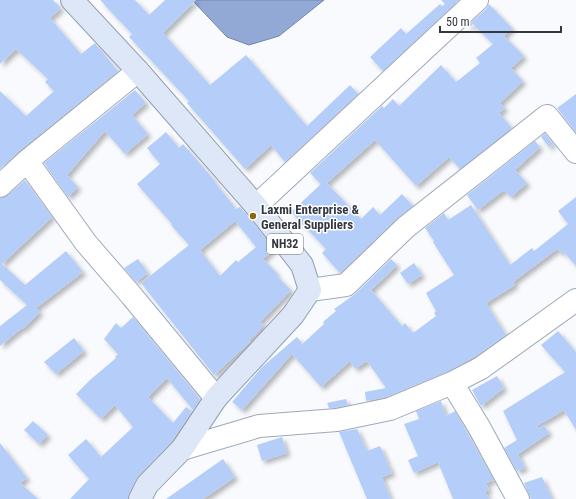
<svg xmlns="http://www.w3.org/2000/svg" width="576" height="499" viewBox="0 0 576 499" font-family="'Roboto Condensed',sans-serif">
	<defs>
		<filter id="shadow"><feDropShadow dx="3.5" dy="3.5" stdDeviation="2" flood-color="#0004"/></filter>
	</defs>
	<rect width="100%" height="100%" fill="#f8fafe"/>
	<path fill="#91a9d4" stroke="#7587a7" d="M192,0H324L279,36L249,45L227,37Z"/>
	<path fill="#b4cdf9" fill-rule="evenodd" filter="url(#shadow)" d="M0,0H53L61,8L50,18L81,54L95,43L118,71L19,151L0,169V91L26,116L54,91L45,82L48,79L16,49L0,64Z
		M100,0H135L149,15L165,0H196L163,33L210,85L246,55L307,126L350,85L358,94L285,162L271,145L245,169L187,103L189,101L129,37L132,34Z
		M441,0H459L383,71L370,57L401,28L406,34L440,4L442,6L445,4Z
		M489,4L512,28L504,36L524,56L511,68L523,81L500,103L505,108L499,113L512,128L460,169L449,157L416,186L375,140L327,183L361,219L373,207L380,215L402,194L413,206L397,218L340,273L322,253L326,249L291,212L321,184L310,173L382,106L384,108L393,99L399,106L441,65L456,82L480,63L476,58L493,44L473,24L469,28L467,26L486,9Z
		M135,90L146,103L132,115L148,134L125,154L105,131L67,175L78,187L68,197L44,163Z
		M576,94V132L557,108Z
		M166,132L179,148L183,144L215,181H214L236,209L240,207L246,214L274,249L263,259L277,273L276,275L291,290L260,322L264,325L249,341L250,342L214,375L141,283L189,245L171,225L172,224L137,184L160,164L147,148ZM235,221L256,247L238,262L236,260L220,276L200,250Z
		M545,133L553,144L549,147L541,137Z
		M535,141L540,147L515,170L527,183L511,197L504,190L478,210L467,195Z
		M25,180L52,217L2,264L25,285L66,251L83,272L36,308L40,312L23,329L22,328L0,346V326L27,305L0,280V198L8,195Z
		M576,197V266L563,251L561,253L557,249L513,282L515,285L486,303L506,335L474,357L447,372L386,397L366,401L365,392L386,388L367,361L355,369L350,361L321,387L292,354L242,410L232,402L262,367L297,337L302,343L299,347L324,324L323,322L336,311L334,309L355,294L391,259L397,265L371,290L402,326L405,323L413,333L436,316L434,313L436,311L426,293L454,275L433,242L434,241L425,228L444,213L448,220L471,205L510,265L532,248L534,251L568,224L558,211Z
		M138,259L148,273L136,282L124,268Z
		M414,263L422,275L408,284L400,273Z
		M133,317L200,399L193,410L167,378L148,397L173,423L186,407L192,411L172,441L138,476L129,493L128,499H70L89,479L68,455L86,439L101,457L133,427L115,405L101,419L76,394L90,380L116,358L115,357L118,354L104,339L116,323L121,328Z
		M558,331L576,352V430L564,410L537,426L539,429L544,425L549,433L518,454L525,468L517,471L504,448L517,440L503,411L565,372L541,345Z
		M74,338L84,351L56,374L44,362Z
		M497,376L504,388L481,406L472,390Z
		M346,399L348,405L335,408H329L327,403Z
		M441,401L446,416L455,411L494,480L486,483L489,490L485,492L489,499H453L438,462L414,473L408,460L418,456L404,424L419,419L416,411Z
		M33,421L48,435L39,444L24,430Z
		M357,429L367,451L380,446L392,473L382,477L391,499H367L339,432Z
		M282,437L287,453L262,461L257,445Z
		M0,443L27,478L20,483L38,499H0Z
		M223,459L235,477L203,499H166Z
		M542,477L552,499H531L524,483Z"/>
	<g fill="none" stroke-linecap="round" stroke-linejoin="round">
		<defs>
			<path id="minor" d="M27,161L86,243L131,295L216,398
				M0,186L27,161L138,71
				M256,206L477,0
				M310,290L346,285L406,227L547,116L576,152
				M452,383L479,427L518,499
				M182,449L259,426L337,420L390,409L452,383L481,368L576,300"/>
			<path id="major" d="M72,0L138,71L256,206L302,265L310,290L293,315L216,398L182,449L147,485L140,499"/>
		</defs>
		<use href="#minor" stroke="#9ea9bb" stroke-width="24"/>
		<use href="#major" stroke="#939fb5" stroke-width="24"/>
		<use href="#minor" stroke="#fff" stroke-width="22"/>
		<use href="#major" stroke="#dde7f8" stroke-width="22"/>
	</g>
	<circle fill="#8d6709" stroke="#fff" stroke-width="1.5" cx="253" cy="216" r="4"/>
	<g text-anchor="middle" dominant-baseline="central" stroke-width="3" stroke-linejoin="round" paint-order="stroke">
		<rect fill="#fff" stroke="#707379" stroke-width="1" x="267" y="234" width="36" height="20" rx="3"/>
		<g font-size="12" font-weight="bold" fill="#33373f">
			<text x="285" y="244">NH32</text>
		</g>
		<g font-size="13" font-weight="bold" fill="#33373f" stroke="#fff" text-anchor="start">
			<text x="261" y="209">Laxmi Enterprise &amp;<tspan x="261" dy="15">General Suppliers</tspan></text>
		</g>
	</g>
	<path d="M440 26v6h121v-6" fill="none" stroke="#33373f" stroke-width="2"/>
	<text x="446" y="26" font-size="12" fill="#33373f" stroke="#ffffff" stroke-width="3" paint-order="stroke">50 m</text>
</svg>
